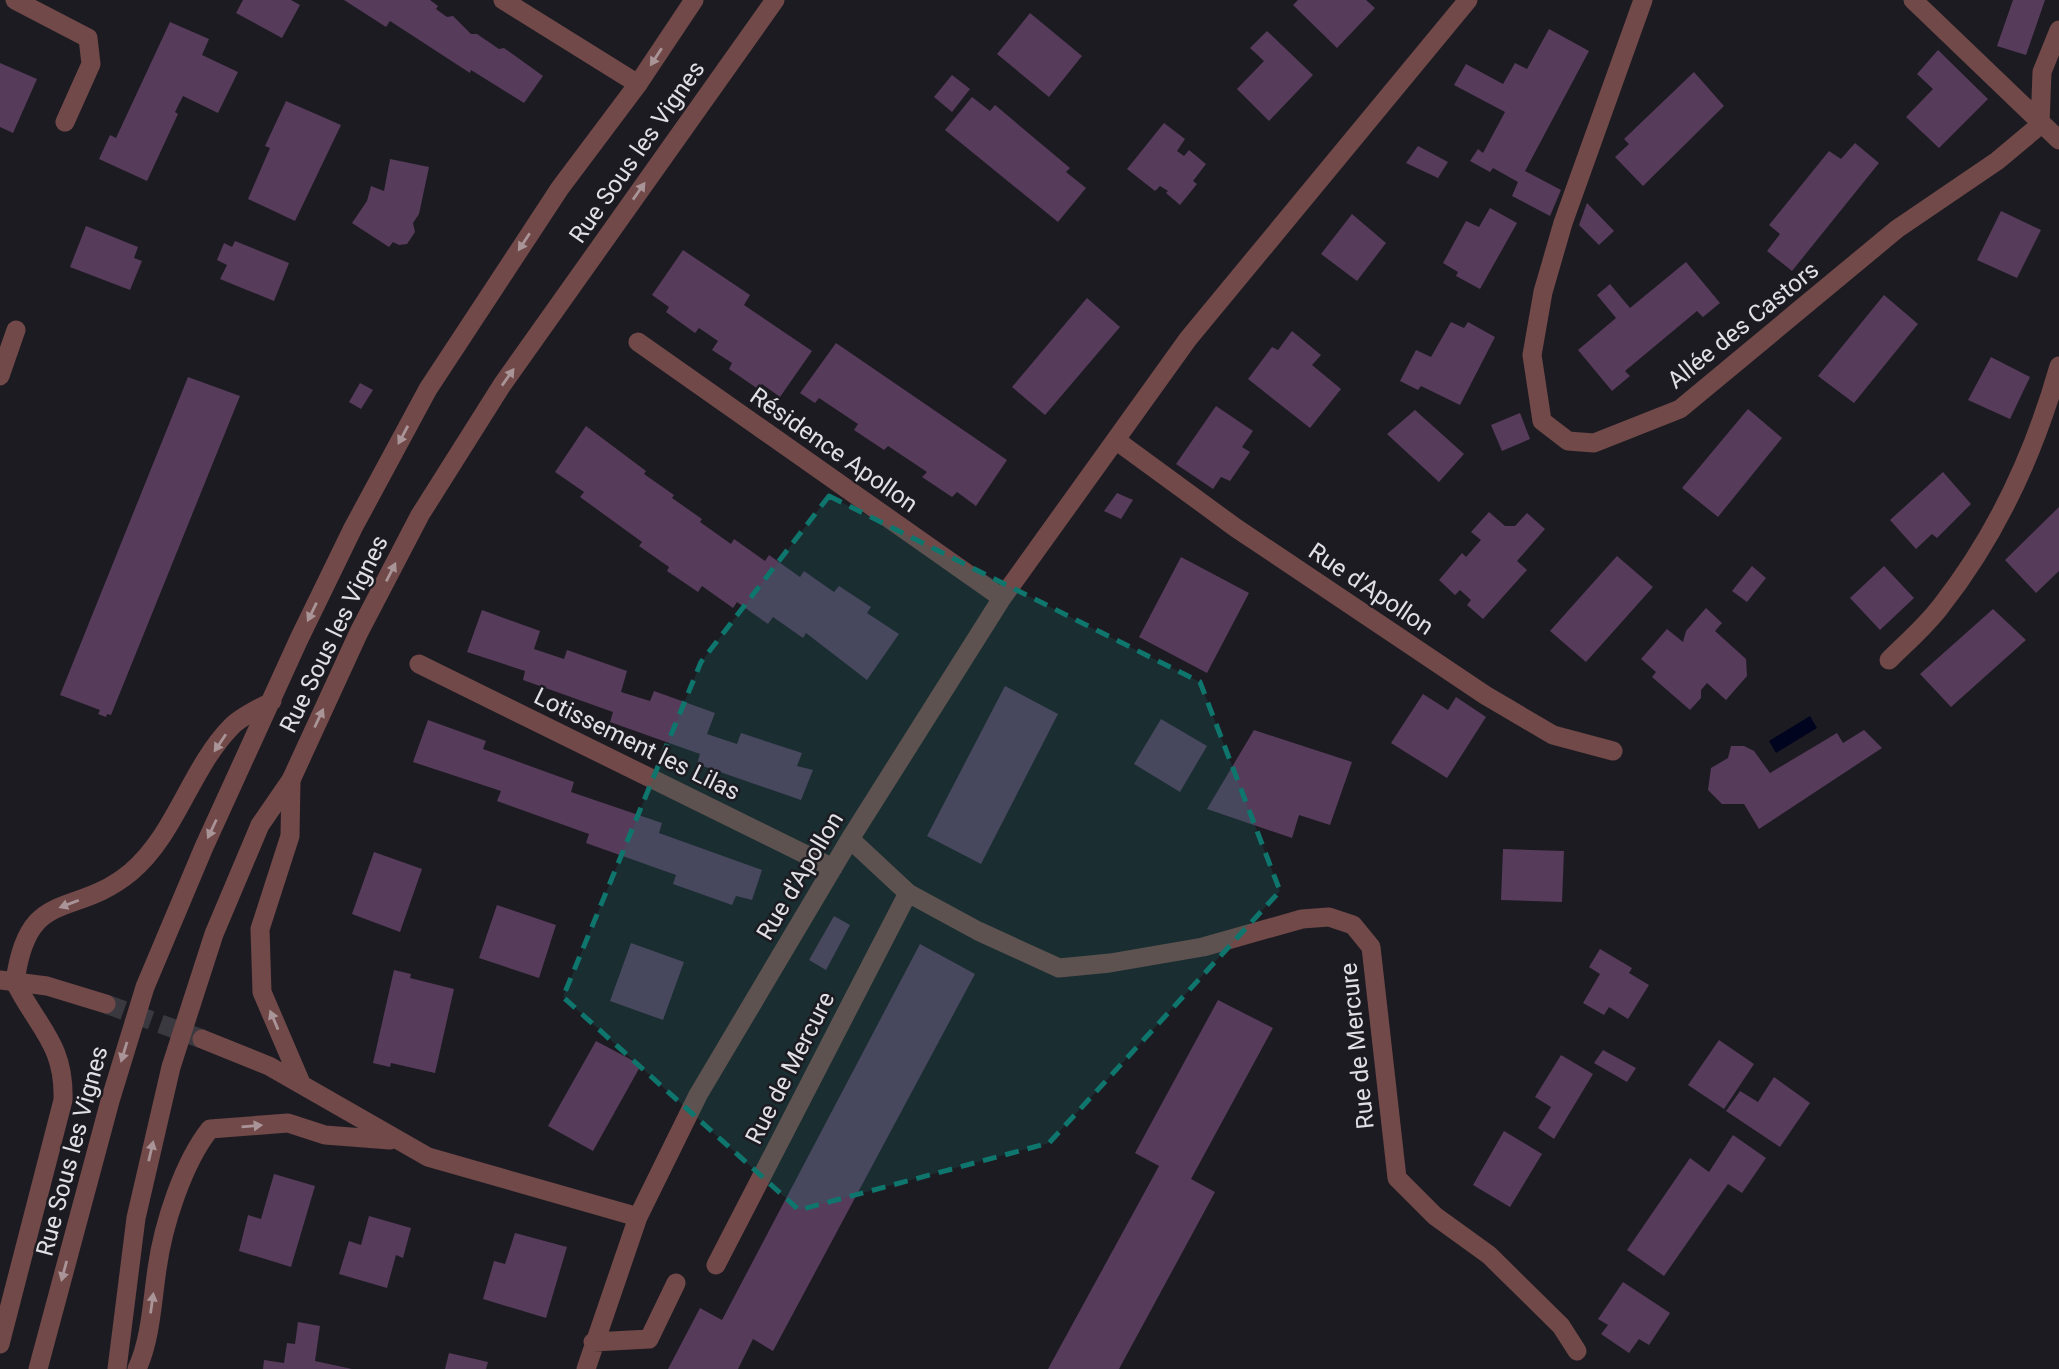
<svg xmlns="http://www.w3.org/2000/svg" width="2059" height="1369" viewBox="0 0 2059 1369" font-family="Roboto,sans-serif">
	<rect width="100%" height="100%" fill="#1d1b22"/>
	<path fill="#00041f" d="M1810,716L1817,728L1776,753L1769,741Z"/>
	<path fill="#563b5a" d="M243,0H291L300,5L282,38L236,13Z
		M344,0H430L438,6L436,9L447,17L453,16L471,34H477L499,49L504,48L543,76L524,103L471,70L470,73L390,21L386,27Z
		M1298,0H1366L1375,8L1337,48L1293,5Z
		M2013,0H2045L2026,55L1997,46Z
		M1030,13L1082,56L1049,97L997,54Z
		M170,22L209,39L202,55L238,72L218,113L183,96L175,112L178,114L147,181L99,159L110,135L116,138Z
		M1549,29L1589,51L1525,171L1561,190L1550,216L1512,196L1518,182L1493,168L1490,172L1470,161L1478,149L1483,153L1505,112L1454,85L1466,64L1503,84L1515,63L1527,69Z
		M1267,31L1313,75L1269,121L1237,89L1264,61L1250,48Z
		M1938,50L1988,99L1939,148L1906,117L1933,89L1917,74Z
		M0,63L37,79L13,133L0,127Z
		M1694,72L1724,106L1643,186L1615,157L1629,144L1624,139Z
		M952,75L970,89L952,112L934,97Z
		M972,97L990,111L995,105L1070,168L1066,172L1086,188L1058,222L945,130Z
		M286,101L341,125L295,221L248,199L270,148L265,146Z
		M1164,123L1185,139L1177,151L1184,156L1189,150L1206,164L1193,181L1197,184L1180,205L1166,193L1168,191L1160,186L1155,191L1127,169Z
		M1855,143L1879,163L1792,271L1767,251L1780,234L1769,225L1829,151L1841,159Z
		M1418,146L1448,162L1438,178L1406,163Z
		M390,159L429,167L419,214L413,223L415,232L407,244L399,245L393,242L389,247L352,223L367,201L371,186L384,191Z
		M1587,203L1614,231L1599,245L1579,225Z
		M1490,208L1517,223L1480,289L1456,276L1458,272L1443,263L1466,221L1479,227Z
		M2001,211L2041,230L2017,278L1977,260Z
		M1352,214L1386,243L1357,281L1321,254Z
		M86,226L138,247L134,258L142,261L130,290L70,267Z
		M235,241L289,263L274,301L220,279L227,265L217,260L224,243L232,247Z
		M683,250L750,295L744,305L812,351L780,397L762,384L758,389L729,369L732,363L712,350L718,341L699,328L695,333L666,312L669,307L652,295Z
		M1686,262L1720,303L1703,317L1697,311L1625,371L1630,376L1612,391L1578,350L1616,318L1597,295L1610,284L1630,308Z
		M1884,295L1918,324L1854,403L1818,376Z
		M1087,298L1120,327L1045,415L1012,387Z
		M1451,322L1464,328L1468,322L1495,337L1460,405L1421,386L1418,390L1400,381L1416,350L1431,357Z
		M1292,331L1321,355L1312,365L1341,389L1310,428L1248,379L1272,347L1278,350Z
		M836,343L1007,460L976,506L957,492L952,497L922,477L927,472L888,446L884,450L854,430L858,424L819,398L815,403L800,393Z
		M1991,357L2030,377L2010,419L1968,400Z
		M188,377L240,396L111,715L107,714L106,717L98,714L100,710L60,695Z
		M360,383L373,390L361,409L349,402Z
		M1216,406L1253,431L1242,447L1250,452L1230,481L1221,477L1213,489L1176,464Z
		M1748,409L1782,438L1718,517L1682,488Z
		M1415,410L1464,454L1439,482L1387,434Z
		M1520,413L1530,439L1502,451L1491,425Z
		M586,426L646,471L644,474L674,495L672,498L702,519L700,522L731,544L734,539L765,561L769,555L800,577L804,571L834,592L839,586L871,607L867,613L899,634L867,680L806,633L803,638L773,617L768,624L737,602L733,608L702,586L698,592L667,571L669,567L639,546L642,542L580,497L584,492L555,472Z
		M1943,472L1971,504L1937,538L1932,534L1916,549L1890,520Z
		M1117,493L1133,500L1121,519L1104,511Z
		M2059,507V571L2036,593L2005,560Z
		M1489,512L1505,526H1515L1527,513L1545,529L1517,561L1527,570L1483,619L1467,605L1471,600L1460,590L1455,595L1439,580L1462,553L1466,557L1481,540L1471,532Z
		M1617,556L1653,587L1586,662L1550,631Z
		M1181,557L1249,593L1207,673L1139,637Z
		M1752,566L1766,578L1747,602L1732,591Z
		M1884,566L1914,598L1880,630L1850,598Z
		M1706,608L1722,623L1715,631L1746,659L1747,676L1726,700L1707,683L1701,690V698L1690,710L1652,677L1656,672L1641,659L1667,629L1683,642L1686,631Z
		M1993,609L2026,640L1951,707L1920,674Z
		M482,610L540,631L534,649L564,659L567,650L627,671L621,692L650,701L654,691L715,713L707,734L737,744L741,733L802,753L797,766L813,770L801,800L697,764L700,754L610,722L613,712L523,680L525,671L467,652Z
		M1005,686L1058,714L981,864L927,836Z
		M1423,694L1448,710L1456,697L1486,717L1447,778L1391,743Z
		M1161,719L1207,746L1180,792L1134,764Z
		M428,720L486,741L483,749L574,782L571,792L662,823L659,833L762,870L752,900L736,896L732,905L673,884L676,875L586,843L589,834L497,801L501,791L413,762Z
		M1254,730L1352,762L1330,825L1299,815L1292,838L1207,809Z
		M1864,730L1882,748L1759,829L1744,804H1722L1708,790L1711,768L1728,758L1731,746H1744L1754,751L1770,773L1837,733L1843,743Z
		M1503,849L1564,851L1562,902L1501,900Z
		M374,852L422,869L400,932L352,914Z
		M497,905L556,925L539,978L479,958Z
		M834,916L850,925L826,970L809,960Z
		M631,943L684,962L663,1020L610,1001Z
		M920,944L975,974L773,1351L753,1339L738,1369H668L700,1308L722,1320Z
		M1600,949L1632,968L1629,973L1649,985L1628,1019L1609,1007L1604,1015L1583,1003L1600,974L1589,967Z
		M394,970L411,974L410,978L454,989L435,1073L391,1063L390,1067L373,1063Z
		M1218,1000L1273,1028L1191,1179L1215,1192L1119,1369H1048L1159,1166L1135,1153Z
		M1719,1040L1754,1064L1724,1109L1688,1085Z
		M596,1041L641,1065L593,1151L548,1126Z
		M1603,1050L1636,1068L1627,1082L1594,1063Z
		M1561,1055L1593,1074L1554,1139L1538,1128L1551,1107L1535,1097Z
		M1774,1077L1810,1103L1780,1147L1726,1111L1740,1091L1758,1102Z
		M1504,1131L1542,1154L1510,1207L1473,1185Z
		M1733,1135L1766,1158L1742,1193L1728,1184L1664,1276L1627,1250L1690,1158L1709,1172Z
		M274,1174L315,1186L291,1267L239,1251L248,1215L261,1219Z
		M369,1216L411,1228L403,1258L396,1255L387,1288L339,1274L349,1241L361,1245Z
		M515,1233L567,1247L546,1318L483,1299L494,1261L505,1264Z
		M1623,1282L1670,1313L1649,1345L1639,1339L1629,1353L1601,1334L1608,1325L1598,1319Z
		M298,1322L320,1326L315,1361L352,1369H263L264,1360L284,1363L287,1343L295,1344Z
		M449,1353L488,1362L486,1369H445Z"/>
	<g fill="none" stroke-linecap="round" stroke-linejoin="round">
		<path stroke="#3a393f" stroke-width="19" stroke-dasharray="19 10" stroke-linecap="butt" d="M106,1004L202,1039"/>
		<path stroke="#714949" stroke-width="19" d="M15,0L88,38L91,64L65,122
			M503,0L638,84
			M1643,0L1563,223L1543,292L1532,355L1542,421L1568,441L1594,443L1680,409L1897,229L1997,161L2040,125L2042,72L2059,30
			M1913,0L2059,140
			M638,342L1002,598
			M0,376L16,330
			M1117,441L1236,528L1485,695L1553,735L1613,751
			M1889,660C1906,643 1926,626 1941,606C1996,536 2035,451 2059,366
			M419,664L833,868
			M291,780L290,836L260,929L262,992L301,1083
			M850,839L908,893L978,931L1059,968L1110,963L1203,947L1302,919L1329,917L1353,925L1371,947L1397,1178L1435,1216L1489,1255L1561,1326L1577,1351
			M0,980L47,986L106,1004
			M202,1039L269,1066L428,1157L638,1217
			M716,1265L908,893
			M593,1342L649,1339L676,1283
			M137,1369C151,1338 152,1302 157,1269C163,1225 183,1163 210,1129L288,1123L325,1135L390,1140
			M586,1369L638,1217L698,1095L850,839L1002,598L1188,339L1468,0"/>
		<path stroke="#714949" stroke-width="19" d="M0,1344L63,1100C65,1044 37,1027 15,982C28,885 73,920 131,872C176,834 190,769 231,727C241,716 259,709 272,701
			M38,1369L110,1101L145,987L204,847L299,639L353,528L428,389L560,188L638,84L694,0
			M117,1369L136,1218L171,1067L214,934L260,825L291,780L359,632L420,515L502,385L775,0"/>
	</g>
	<defs><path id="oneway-solid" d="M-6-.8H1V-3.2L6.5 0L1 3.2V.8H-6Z" transform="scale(1.75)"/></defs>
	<g fill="#a99497">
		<use href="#oneway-solid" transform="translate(656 57) rotate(123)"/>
		<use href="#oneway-solid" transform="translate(639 191) rotate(-55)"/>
		<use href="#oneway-solid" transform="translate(524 242) rotate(123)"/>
		<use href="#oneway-solid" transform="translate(508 377) rotate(-55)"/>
		<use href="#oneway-solid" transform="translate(403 435) rotate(118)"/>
		<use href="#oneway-solid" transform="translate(391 572) rotate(-63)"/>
		<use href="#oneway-solid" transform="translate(312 612) rotate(116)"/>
		<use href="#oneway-solid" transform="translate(319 718) rotate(-65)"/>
		<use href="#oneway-solid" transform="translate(220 743) rotate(124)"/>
		<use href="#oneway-solid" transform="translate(212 829) rotate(115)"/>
		<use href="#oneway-solid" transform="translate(69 904) rotate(159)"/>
		<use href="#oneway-solid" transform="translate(274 1020) rotate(-113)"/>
		<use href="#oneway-solid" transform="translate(124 1052) rotate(107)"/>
		<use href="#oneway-solid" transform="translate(252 1126) rotate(-5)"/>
		<use href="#oneway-solid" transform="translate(151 1151) rotate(-77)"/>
		<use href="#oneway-solid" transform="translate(64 1271) rotate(105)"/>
		<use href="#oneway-solid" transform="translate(152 1303) rotate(-82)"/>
	</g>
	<path fill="#0f766e" fill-opacity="0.2" stroke="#0f766e" stroke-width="5" stroke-dasharray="14 9" stroke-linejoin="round" d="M829,496L1200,682L1280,891L1049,1143L799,1210L563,997L701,662Z"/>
	<g text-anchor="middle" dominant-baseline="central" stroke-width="5" stroke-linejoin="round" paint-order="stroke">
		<g font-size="24" fill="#e1e0e5" stroke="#1d1b22">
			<text transform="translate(637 152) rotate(-55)">Rue Sous les Vignes</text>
			<text transform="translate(1743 325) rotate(-39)">Allée des Castors</text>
			<text transform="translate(834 450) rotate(35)">Résidence Apollon</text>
			<text transform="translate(1371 589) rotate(34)">Rue d'Apollon</text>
			<text transform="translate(334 634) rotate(-64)">Rue Sous les Vignes</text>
			<text transform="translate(637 744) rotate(26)">Lotissement les Lilas</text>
			<text transform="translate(800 876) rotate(-59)">Rue d'Apollon</text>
			<text transform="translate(1357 1046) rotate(-96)">Rue de Mercure</text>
			<text transform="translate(790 1068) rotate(-63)">Rue de Mercure</text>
			<text transform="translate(72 1151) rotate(-75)">Rue Sous les Vignes</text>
		</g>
	</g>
</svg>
